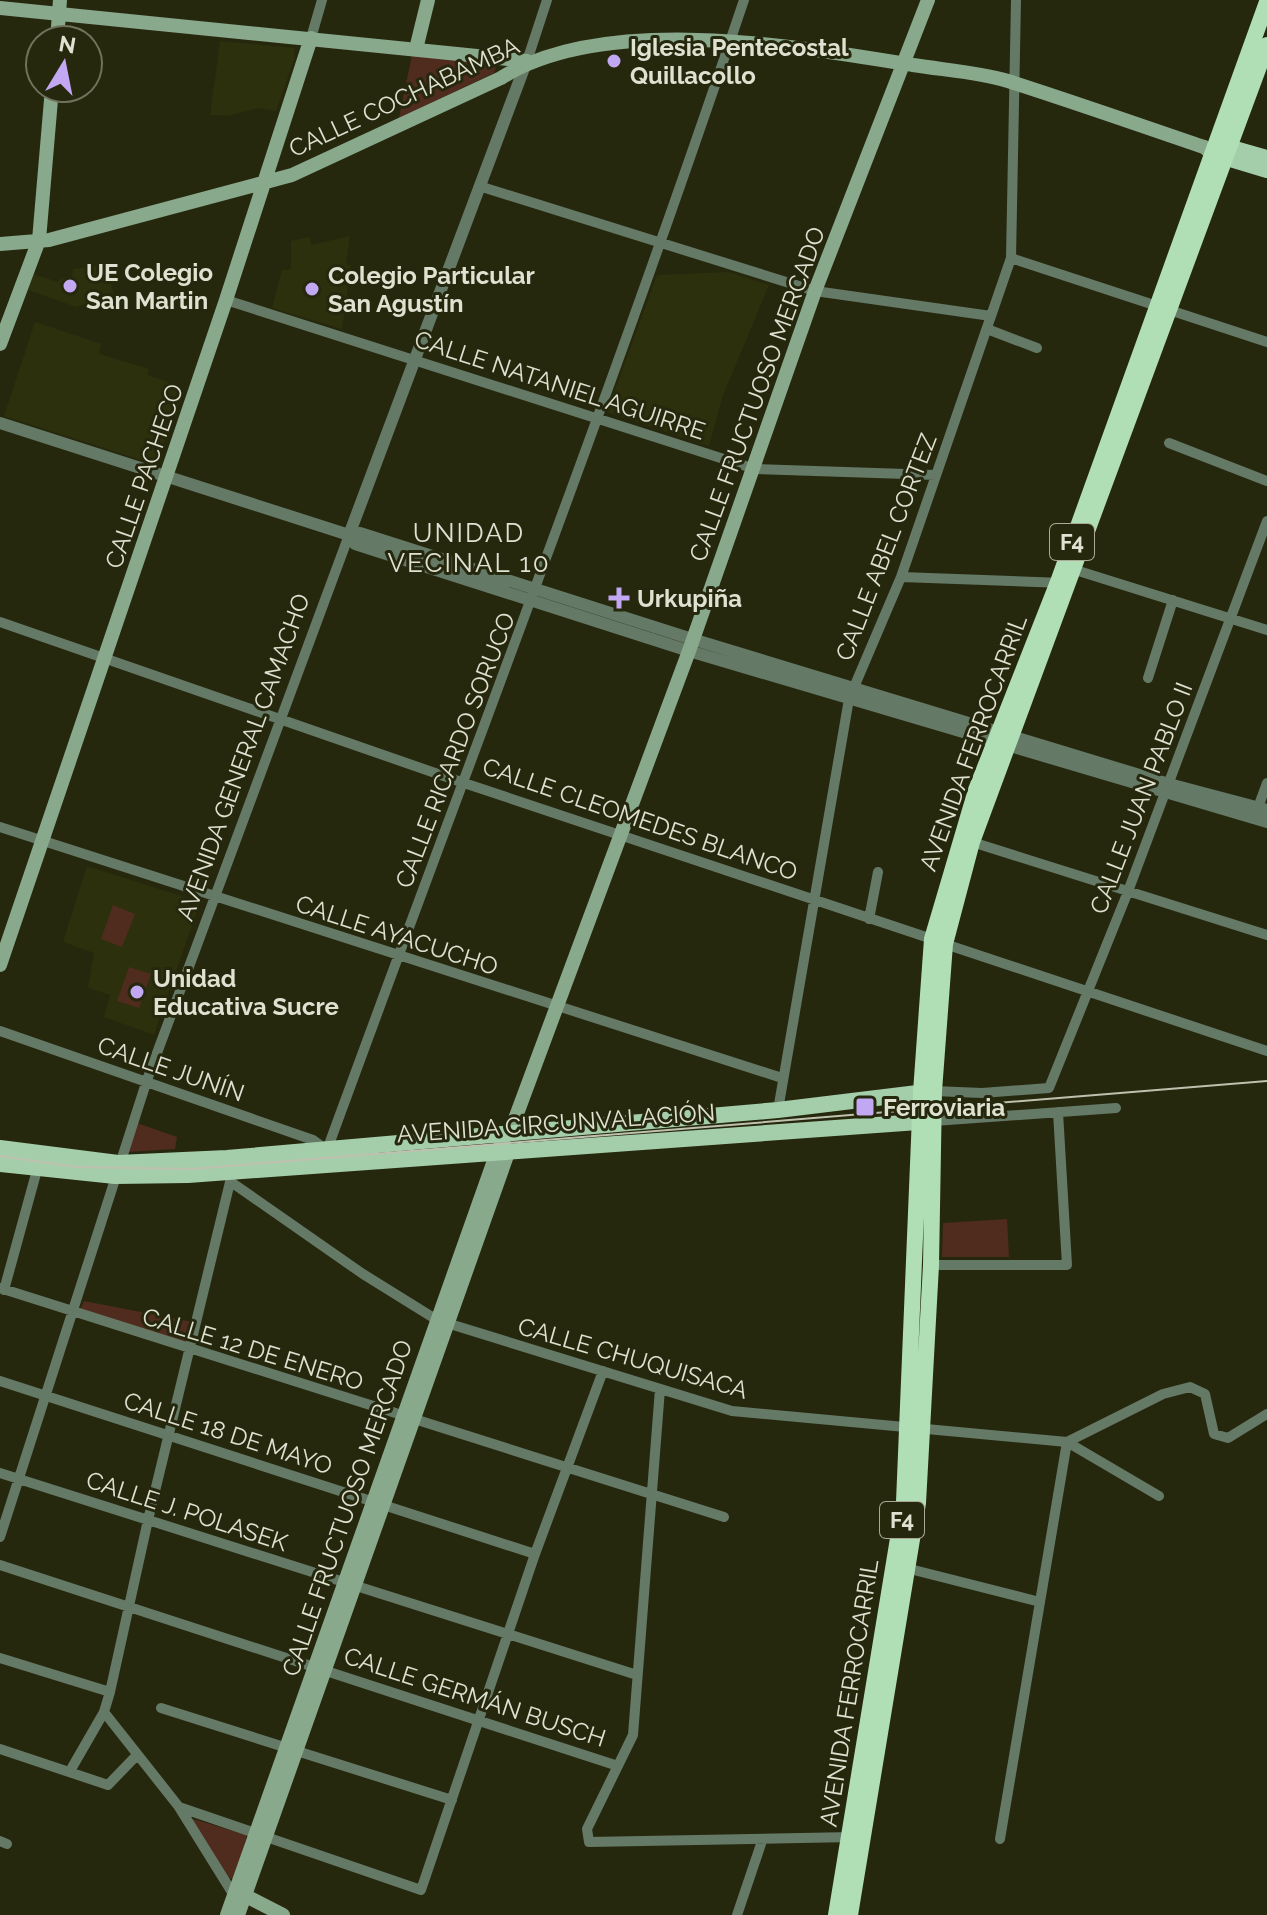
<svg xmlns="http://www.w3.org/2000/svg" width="1267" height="1915" viewBox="0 0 1267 1915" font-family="Raleway,sans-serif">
	<rect width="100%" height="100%" fill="#26280e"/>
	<path fill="#2d300d" d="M220,41L294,48L295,57L276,111L258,108L228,116L210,115Z
		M350,236L346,265H351L342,329L272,308L282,270L291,269V241L310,237L311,245Z
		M106,265L114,295L76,307L28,290L33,274L58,282L61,278L72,277L73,269Z
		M728,272L769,285L722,398L709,446L607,412L657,275Z
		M35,322L101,344L99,354L149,369L147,375L183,387L159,457L151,463L4,416Z
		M87,866L200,902L154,1035L104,1017L110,995L88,988L94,953L63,942Z"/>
	<path fill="#4f2c1d" d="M412,55L491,63L496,67L494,73L399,118Z
		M113,905L135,914L122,947L101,939Z
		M129,967L151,974L139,1008L117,1001Z
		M137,1123L177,1137L175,1149L127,1152Z
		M1007,1219L1009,1257H942L943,1223Z
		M84,1301L193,1322L187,1345L80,1310Z
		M193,1819L247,1835L234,1879L229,1878L191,1823Z"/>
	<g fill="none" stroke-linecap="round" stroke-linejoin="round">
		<path stroke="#657967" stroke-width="10" d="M311,38L322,0
			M527,61L547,0
			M479,186L815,291L991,316
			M1011,258L1267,342
			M226,300L755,469L936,475
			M987,329L1037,348
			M1169,443L1267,481
			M1069,568L1267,630
			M901,577L1063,583
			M0,622L461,782L932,939
			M1148,678L1173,600
			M1256,813L1267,783
			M0,827L782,1078
			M972,842L1267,935
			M869,919L878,872
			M945,944L1267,1051
			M0,1031L313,1140L327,1150C467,767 614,387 744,0
			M934,1091L982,1093L1049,1088L1127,894L1267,521
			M778,1110L849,699L901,577L1011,258L1016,0
			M934,1121L1116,1108
			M231,1182L363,1274L437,1320L732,1411L1067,1442L1159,1496
			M931,1265H1067L1058,1112
			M0,1288L724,1517
			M4,1290L37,1170
			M0,1381L535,1554
			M660,1389L633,1735L587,1829L589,1842L853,1837
			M1067,1442L1163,1394L1190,1387L1205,1394L1214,1434L1228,1438L1267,1414
			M0,1473L637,1675
			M0,1537L147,1080L349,535
			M0,1565L618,1766
			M902,1567L1040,1602
			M0,1658L110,1692
			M161,1708L452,1800
			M104,1712L179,1807L235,1897
			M0,1749L108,1785L136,1756
			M70,1771L104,1712L110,1692L148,1520L231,1178
			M179,1807L421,1890L535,1554L603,1371
			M1000,1839L1067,1442
			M0,1841L7,1844
			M737,1915L762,1841"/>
		<path stroke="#657967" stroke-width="12" d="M0,423L349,535L360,533L692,639L1169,784L1267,810
			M349,535L355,544L689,651L1267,822
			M349,535L526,63"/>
		<path stroke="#89a98c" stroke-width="14" d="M0,8L527,61
			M57,40L60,0
			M416,49L428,0
			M0,244L49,240L292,175L501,78C604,13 797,46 913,65C944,70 979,72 1008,81C1074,102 1139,125 1204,147L1212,154
			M0,344L39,240L52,88
			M0,965L226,300L311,38
			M237,1895H244L283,1915
			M227,1915L497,1152L515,1119L689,651L815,291L928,0
			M238,1915L509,1150"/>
		<path stroke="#a4cea9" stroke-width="16" d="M1221,145L1267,158
			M1214,154L1267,170
			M0,1148L118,1163L227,1158L778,1110L934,1091
			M0,1164L115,1176L188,1175L932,1121"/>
		<path stroke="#b0dfb6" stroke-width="16" d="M836,1915L904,1502L921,1092L932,939L976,790L1058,582L1267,2
			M850,1915L918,1503L931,1265L934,1091L945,944L972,842L1267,45"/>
		<path stroke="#bfc1af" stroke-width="2" d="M0,1156L77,1167L191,1169L1267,1081"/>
	</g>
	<g fill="#c2a8f3" stroke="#26280e" stroke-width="3">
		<circle cx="614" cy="61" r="8"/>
		<circle cx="70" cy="286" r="8"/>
		<circle cx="312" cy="289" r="8"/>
		<path d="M615 586h8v8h8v8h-8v8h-8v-8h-8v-8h8z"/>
		<circle cx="137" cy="992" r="8"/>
		<rect x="855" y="1097" width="20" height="20" rx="4"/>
	</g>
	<g text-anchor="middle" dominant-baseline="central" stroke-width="6" stroke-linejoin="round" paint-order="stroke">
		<g fill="#26280e" stroke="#a8aa96" stroke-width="2">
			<rect x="1050" y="524" width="44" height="36" rx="6"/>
			<rect x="880" y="1502" width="44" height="36" rx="6"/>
		</g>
		<g font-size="22" font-weight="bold" fill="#dfe1d1">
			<text x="1072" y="542">F4</text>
			<text x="902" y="1520">F4</text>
		</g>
		<g font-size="24" font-weight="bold" fill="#dfe1d1" stroke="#26280e" text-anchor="start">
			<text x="630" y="47">Iglesia Pentecostal<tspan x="630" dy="28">Quillacollo</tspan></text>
			<text x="86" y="272">UE Colegio<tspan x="86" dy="28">San Martin</tspan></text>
			<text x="328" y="275">Colegio Particular<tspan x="328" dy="28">San Agustín</tspan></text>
			<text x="637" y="598">Urkupiña</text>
			<text x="153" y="978">Unidad<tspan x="153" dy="28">Educativa Sucre</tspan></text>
			<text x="883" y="1107">Ferroviaria</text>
		</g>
		<g font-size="24" fill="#dfe1d1" stroke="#26280e">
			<text transform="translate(404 97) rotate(-25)">CALLE COCHABAMBA</text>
			<text transform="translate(560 385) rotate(18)">CALLE NATANIEL AGUIRRE</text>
			<text transform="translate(757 394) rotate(-70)">CALLE FRUCTUOSO MERCADO</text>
			<text transform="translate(144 476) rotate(-71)">CALLE PACHECO</text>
			<text transform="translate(886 547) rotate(-69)">CALLE ABEL CORTEZ</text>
			<text transform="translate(973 743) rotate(-70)">AVENIDA FERROCARRIL</text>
			<text transform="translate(455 750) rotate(-69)">CALLE RICARDO SORUCO</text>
			<text transform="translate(243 757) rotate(-70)">AVENIDA GENERAL CAMACHO</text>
			<text transform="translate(1141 798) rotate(-69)">CALLE JUAN PABLO II</text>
			<text transform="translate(640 819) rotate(19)">CALLE CLEOMEDES BLANCO</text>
			<text transform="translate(397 935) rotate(18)">CALLE AYACUCHO</text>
			<text transform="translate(171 1069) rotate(19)">CALLE JUNÍN</text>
			<text transform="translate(556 1123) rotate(-4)">AVENIDA CIRCUNVALACIÓN</text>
			<text transform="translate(253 1349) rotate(17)">CALLE 12 DE ENERO</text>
			<text transform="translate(633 1358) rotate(16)">CALLE CHUQUISACA</text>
			<text transform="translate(228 1433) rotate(18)">CALLE 18 DE MAYO</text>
			<text transform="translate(347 1508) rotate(-71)">CALLE FRUCTUOSO MERCADO</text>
			<text transform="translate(187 1511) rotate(18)">CALLE J. POLASEK</text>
			<text transform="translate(849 1693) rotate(-81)">AVENIDA FERROCARRIL</text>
			<text transform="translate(475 1697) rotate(18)">CALLE GERMÁN BUSCH</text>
		</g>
		<g font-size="26" letter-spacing="2" fill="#dfe1d1" stroke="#26280e">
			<text x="469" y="533">UNIDAD<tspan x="469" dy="30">VECINAL 10</tspan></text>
		</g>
	</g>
	<g transform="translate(64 64) rotate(10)"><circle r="38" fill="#26280e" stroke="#70725c" stroke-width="2"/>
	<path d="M0-6L14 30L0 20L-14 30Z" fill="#c2a8f3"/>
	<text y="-12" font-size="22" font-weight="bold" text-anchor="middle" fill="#dfe1d1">N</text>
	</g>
</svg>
